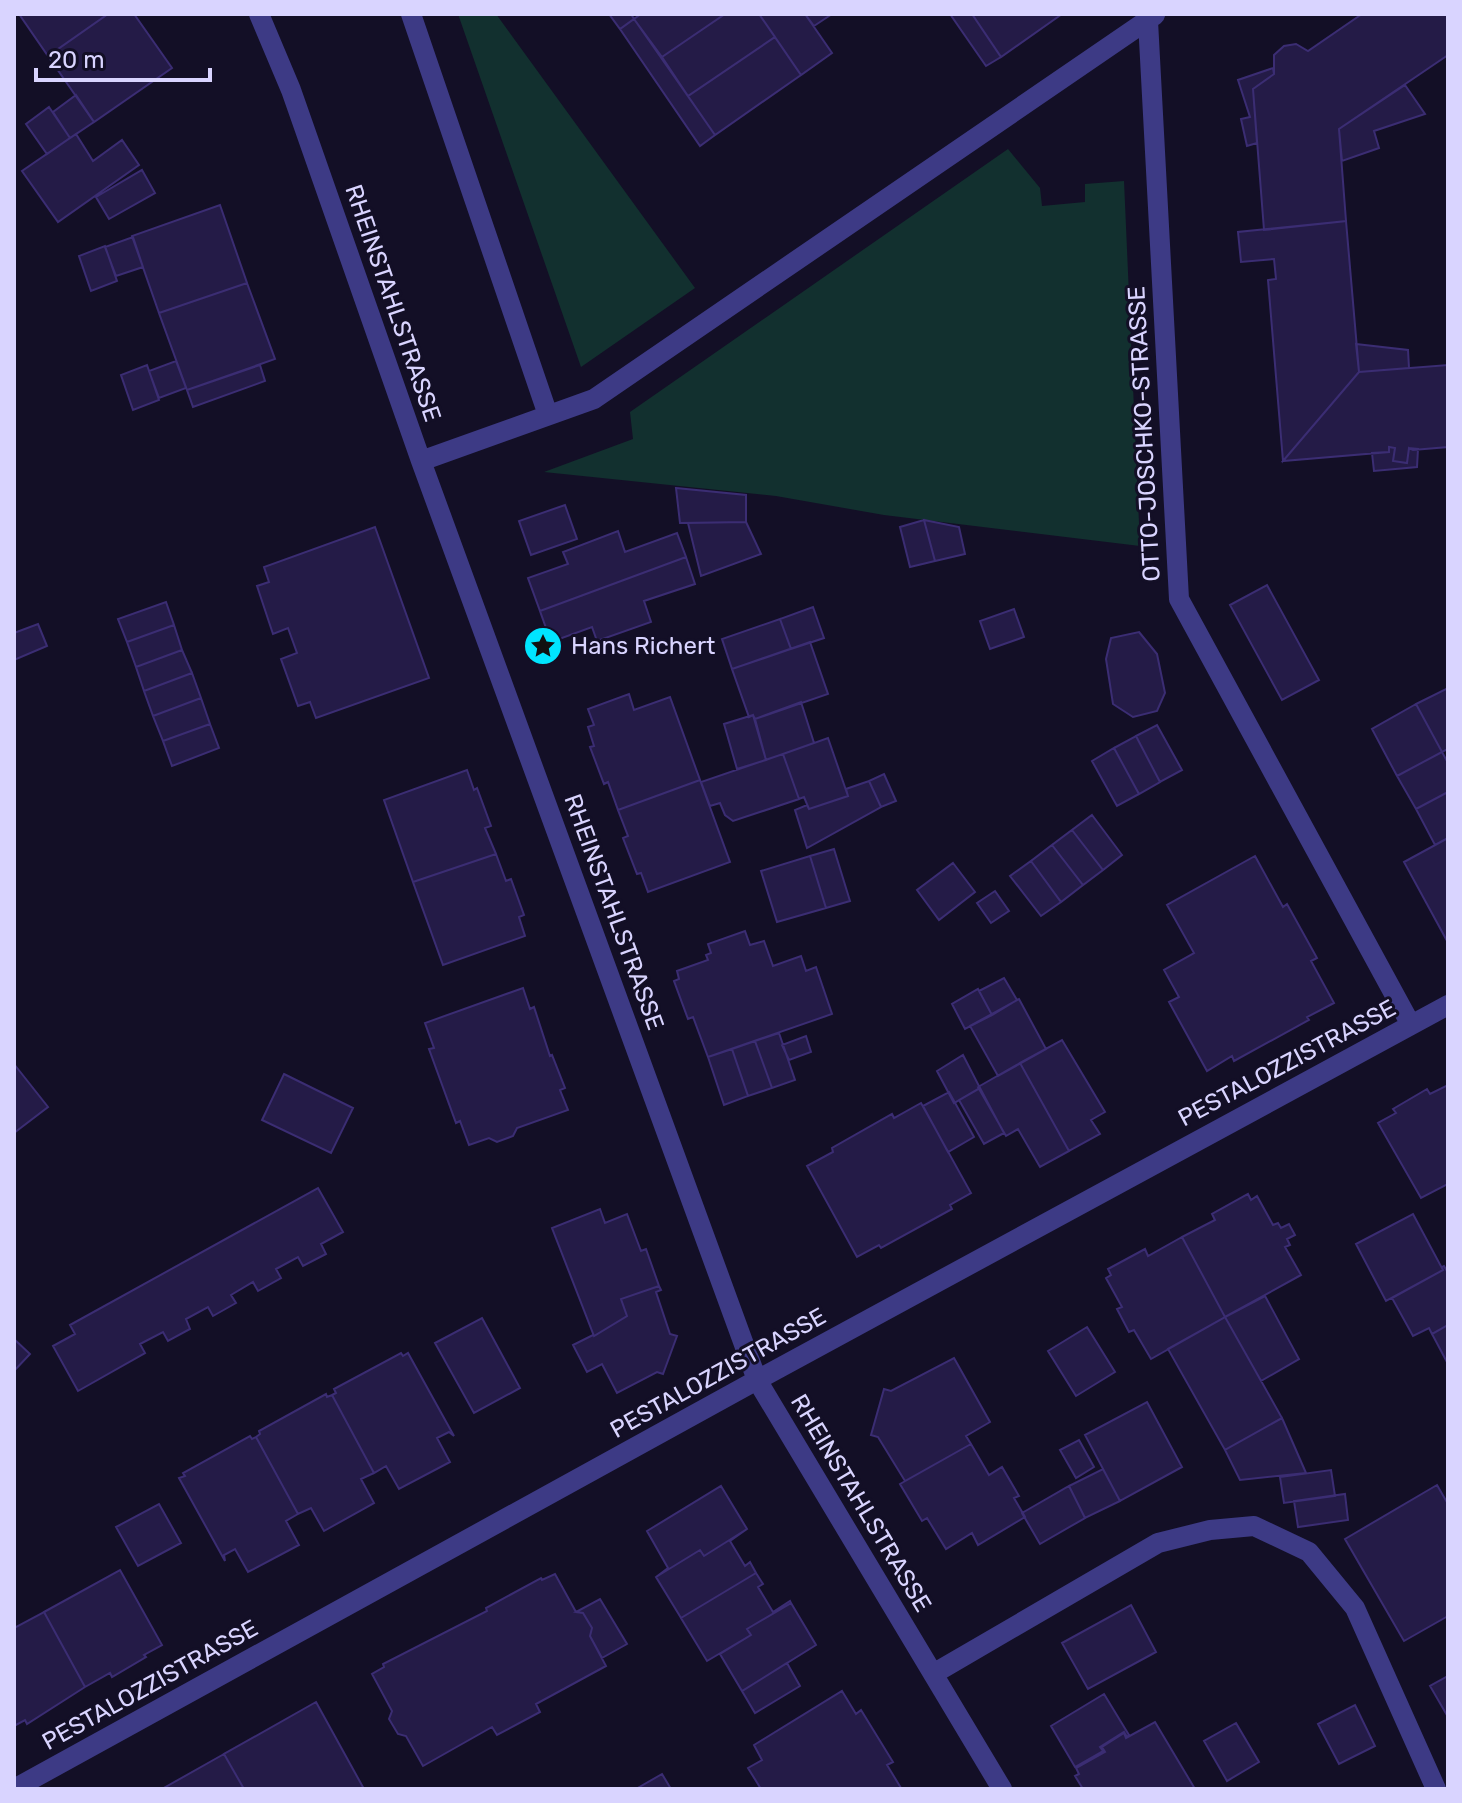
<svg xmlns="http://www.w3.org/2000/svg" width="1462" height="1803" viewBox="0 0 1462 1803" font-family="Rubik,sans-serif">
	<rect width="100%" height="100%" fill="#130f26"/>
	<path fill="#12302f" d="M458,14H496L695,288L581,367Z
		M1008,149L1040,188L1042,206L1085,202V184L1124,181L1140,546L884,515L776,496L544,472L633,439L630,412Z"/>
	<path fill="#241b47" stroke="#3b2d73" stroke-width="2" d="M19,14H108L48,56Z
		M108,14H134L172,68L94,122L48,56Z
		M609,14H631L634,19L620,29Z
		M641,14H725L662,57L634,19Z
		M725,14H759L775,37L688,96L662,57Z
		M759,14H805L832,53L801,75Z
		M805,14H832L814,26Z
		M950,14H972L1001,57L986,66Z
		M972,14H1062L1001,57Z
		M1362,14H1448V55L1339,129L1346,221L1264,230L1253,89L1274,74V55L1284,46L1296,44L1308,51Z
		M634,19L715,135L700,146L620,29Z
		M775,37L801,75L715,135L688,96Z
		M1273,68L1274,74L1253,89L1257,143L1247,146L1241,119L1250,117L1238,80Z
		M1405,85L1425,114L1374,131L1379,148L1342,161L1339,129Z
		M76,95L94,122L70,138L53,112Z
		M49,107L70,138L47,154L26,124Z
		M76,134L93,161L122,140L139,165L58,222L22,171Z
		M142,170L155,193L109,219L96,197Z
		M220,205L247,283L159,313L132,236Z
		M1346,221L1359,372L1283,461L1268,280L1276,279L1274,259L1241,262L1238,232Z
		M133,237L143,267L116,276L105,247Z
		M105,246L117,281L91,291L79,256Z
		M247,283L275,359L187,390L159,313Z
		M1356,344L1408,350L1409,368L1359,372Z
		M176,361L186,388L159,398L149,371Z
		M147,365L159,400L133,410L121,375Z
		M260,365L265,381L193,407L187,390Z
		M1448,365V447L1413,450L1409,448L1407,463L1393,461L1395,448L1389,447V452L1283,461L1359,372Z
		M1389,447L1395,448L1393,461L1407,463L1409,448L1418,449L1417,467L1374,471L1372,453L1389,452Z
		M676,488L746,495V522L680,523Z
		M565,505L577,539L531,555L519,521Z
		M924,520L959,527L965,554L935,561Z
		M924,520L935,561L910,567L900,527Z
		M746,522L761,554L701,576L688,523Z
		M375,527L429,678L316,718L310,702L298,706L281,659L297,653L288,628L273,634L257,586L269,582L264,567Z
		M618,531L625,552L677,533L686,557L540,611L528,578L568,564L563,552Z
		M686,557L695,584L644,601L651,622L597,641L592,627L551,642L540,611Z
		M1267,585L1319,680L1282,700L1230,605Z
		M166,602L174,625L127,642L118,619Z
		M813,607L824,638L791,649L780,619Z
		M1014,609L1024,637L990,649L980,621Z
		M780,619L791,649L732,669L722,639Z
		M38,624L47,646L14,660V633Z
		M174,625L182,650L136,667L127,642Z
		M1139,632L1157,654L1165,693L1157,711L1133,717L1113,704L1106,659L1111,638Z
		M810,642L828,694L755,719L753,715L749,717L732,669Z
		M182,650L192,673L144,691L136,667Z
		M192,673L201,698L153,716L144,691Z
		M1448,688V749L1442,752L1416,704Z
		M629,694L634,710L670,697L700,780L618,810L608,782L604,784L590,747L594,746L588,727L594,725L588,709Z
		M201,698L210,724L163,741L153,716Z
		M801,702L814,743L766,760L755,719Z
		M1416,704L1442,752L1397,776L1372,729Z
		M753,715L766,760L737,769L724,724Z
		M210,724L219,748L172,766L163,741Z
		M1157,725L1182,770L1160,782L1136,736Z
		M1136,736L1160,782L1139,794L1114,748Z
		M828,738L848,796L809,809L804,797L799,799L783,754Z
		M1114,748L1139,794L1117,806L1092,761Z
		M1442,752L1448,763V792L1416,809L1397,776Z
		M783,754L799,799L733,821L725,815L720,803L710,806L701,782Z
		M467,770L474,790L477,788L491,826L485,828L496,854L413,882L384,800Z
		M884,774L896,801L881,807L869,781Z
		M700,780L730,862L648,892L641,873L637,874L623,838L628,836L618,810Z
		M869,781L881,807L807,848L795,810L807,805L809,809L848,796L846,789Z
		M1448,792V838L1435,845L1416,809Z
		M1092,815L1122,855L1103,870L1072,830Z
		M1072,830L1103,870L1083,885L1052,845Z
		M1448,838V937L1446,939L1404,862Z
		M1052,845L1083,885L1061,902L1031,861Z
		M834,849L850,901L826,908L810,856Z
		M496,854L506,881L511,879L524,915L519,917L525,936L443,965L413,882Z
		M810,856L826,908L777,922L761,871Z
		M1255,856L1283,907L1287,904L1317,958L1311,961L1334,1003L1307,1017L1309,1020L1234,1061L1232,1056L1207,1071L1169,1002L1179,997L1164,970L1194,953L1167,905Z
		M1031,861L1061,902L1041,916L1010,876Z
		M953,863L975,892L939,920L917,890Z
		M995,891L1009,911L991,923L977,903Z
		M745,931L750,945L764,941L773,966L801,956L806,971L816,967L832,1014L708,1057L693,1017L688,1019L674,981L679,979L677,971L708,960L706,955L711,953L708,944Z
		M1004,978L1017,1000L992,1015L979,991Z
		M523,988L530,1009L534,1007L550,1056L552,1055L565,1088L560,1090L568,1110L517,1128L513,1136L497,1142L489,1138L469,1145L460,1121L456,1123L429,1049L434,1048L425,1023Z
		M978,989L992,1015L965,1029L952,1004Z
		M1019,999L1046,1049L998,1076L970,1026Z
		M779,1033L795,1080L772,1088L755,1041Z
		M806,1036L811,1052L789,1060L782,1045Z
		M1062,1040L1105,1112L1091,1120L1100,1134L1069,1151L1020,1063Z
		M755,1041L772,1088L748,1096L732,1049Z
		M732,1049L748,1096L724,1105L708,1057Z
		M963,1055L980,1088L954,1103L937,1071Z
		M1020,1063L1069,1151L1040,1167L1018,1129L1006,1136L978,1087Z
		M14,1064L48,1107L14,1133Z
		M284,1074L353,1108L331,1153L262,1120Z
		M1448,1085V1184L1421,1198L1378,1123L1396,1113L1393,1109L1427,1089L1430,1094Z
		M980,1088L1004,1133L984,1144L959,1100Z
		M949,1092L974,1137L948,1152L923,1106Z
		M921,1103L971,1193L950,1205L952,1209L881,1248L879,1245L857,1257L807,1166L833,1152L832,1148L892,1114L894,1118Z
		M318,1188L343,1232L321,1244L326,1254L303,1266L298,1257L276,1269L281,1278L258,1291L253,1282L231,1295L236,1303L213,1316L208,1307L186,1319L190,1329L168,1341L163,1332L140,1344L145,1353L78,1391L53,1346L75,1334L70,1325Z
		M1248,1194L1251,1200L1257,1196L1273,1225L1278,1223L1281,1228L1289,1224L1295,1235L1287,1239L1290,1245L1285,1247L1301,1275L1225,1317L1182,1237L1215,1220L1212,1214Z
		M600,1209L605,1223L627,1214L641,1251L646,1249L659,1286L621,1299L627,1316L594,1336L552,1228Z
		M1413,1214L1443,1270L1386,1301L1356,1244Z
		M1182,1237L1225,1317L1151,1359L1134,1330L1129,1332L1117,1309L1122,1307L1106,1278L1111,1275L1108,1269L1145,1249L1148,1256Z
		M1444,1266L1448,1273V1325L1432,1334L1429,1328L1413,1336L1392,1298L1443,1270L1442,1267Z
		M659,1286L661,1290L656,1292L670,1334L677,1336L663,1374L657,1372L617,1393L602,1364L587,1372L573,1345L593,1335L594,1336L627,1316L621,1299Z
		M1265,1296L1299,1359L1261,1381L1225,1317Z
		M1225,1317L1282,1418L1225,1450L1168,1349Z
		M482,1318L520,1388L474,1413L435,1343Z
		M1448,1325V1364L1432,1334Z
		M1087,1327L1115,1372L1076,1396L1048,1351Z
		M14,1339L30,1354L14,1371Z
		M401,1353L403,1356L408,1353L454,1436L449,1432L437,1438L450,1462L399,1489L386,1466L374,1473L332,1395L336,1393L334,1389Z
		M954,1358L990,1422L966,1436L971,1444L905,1481L878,1437L871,1435L884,1389L891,1391Z
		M326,1394L327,1397L332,1395L374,1473L361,1479L374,1503L324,1531L311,1508L298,1514L256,1437L260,1434L259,1431Z
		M1147,1402L1182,1467L1120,1501L1085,1435Z
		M1282,1418L1306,1473L1240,1480L1225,1450Z
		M250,1436L252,1439L256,1437L298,1514L286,1521L299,1545L248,1572L235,1549L224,1555L225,1561L179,1478L185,1476L183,1473Z
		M1079,1440L1094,1467L1076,1478L1060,1450Z
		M971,1444L989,1475L1002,1467L1019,1496L1014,1498L1025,1517L978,1545L972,1533L946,1549L927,1518L922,1521L900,1484Z
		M1103,1469L1120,1501L1085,1518L1069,1486Z
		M1331,1470L1335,1496L1284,1503L1280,1477Z
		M1437,1485L1448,1504V1616L1404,1641L1345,1539Z
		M721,1486L747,1529L704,1556L700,1550L656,1577L668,1568L647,1531Z
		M1069,1486L1085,1518L1040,1544L1022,1513Z
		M1345,1494L1348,1520L1298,1527L1294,1501Z
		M159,1504L181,1543L138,1566L116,1527Z
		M747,1529L730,1541L745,1566L750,1562L756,1573L681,1618L656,1577L700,1550L704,1556Z
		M120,1570L162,1645L144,1655L146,1657L112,1677L110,1673L85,1687L44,1612Z
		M756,1573L763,1584L758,1587L773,1612L790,1601L791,1603L747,1629L751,1635L707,1661L681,1618Z
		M555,1574L576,1612L583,1613L592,1628L590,1636L606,1666L536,1704L540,1712L497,1735L492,1727L423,1766L406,1736L398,1734L389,1719L392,1711L372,1674L384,1667L383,1664L487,1611L486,1608L541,1578L542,1580Z
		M600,1599L627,1644L602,1658L590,1636L592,1628L583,1613L576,1612Z
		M791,1603L816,1645L742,1691L720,1654L751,1635L747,1629Z
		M1131,1605L1156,1652L1088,1689L1062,1643Z
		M44,1612L85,1687L27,1724L25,1720L14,1726V1628Z
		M787,1663L800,1686L755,1713L742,1691Z
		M1448,1676V1717L1430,1686Z
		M842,1691L856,1714L861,1710L893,1762L887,1765L901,1788L761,1789L748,1768L762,1760L754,1745Z
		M1104,1694L1129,1735L1127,1737L1124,1732L1100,1747L1103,1751L1075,1767L1051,1726Z
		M316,1702L364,1789H244L224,1754Z
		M1355,1705L1375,1746L1339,1764L1318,1724Z
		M1155,1722L1195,1789H1083L1075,1776L1079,1774L1076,1768L1105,1752L1102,1747L1124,1733L1126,1738Z
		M1236,1723L1259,1762L1227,1781L1204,1741Z
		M224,1754L244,1789H162Z
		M662,1774L671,1789H636Z"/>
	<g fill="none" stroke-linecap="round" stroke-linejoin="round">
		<path stroke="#3d3a85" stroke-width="20" d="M259,14L291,90L421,461L757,1380L1002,1789
			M411,14L548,415
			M1148,21L1179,599L1411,1025
			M421,461L594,399L1155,15
			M933,1674L1158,1543L1210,1530L1254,1526L1309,1552L1355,1608L1436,1789
			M14,1789L757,1380L1448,1005"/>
	</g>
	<defs>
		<symbol id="sight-disc" viewBox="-11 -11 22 22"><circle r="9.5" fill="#00e5ff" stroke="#130f26"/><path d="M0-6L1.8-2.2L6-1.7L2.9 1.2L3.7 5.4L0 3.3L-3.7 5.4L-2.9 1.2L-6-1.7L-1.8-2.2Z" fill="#111"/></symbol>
	</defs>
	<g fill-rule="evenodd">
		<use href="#sight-disc" x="521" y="624" width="44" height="44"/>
	</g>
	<g text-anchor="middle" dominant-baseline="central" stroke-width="6" stroke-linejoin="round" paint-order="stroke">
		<g font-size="24" fill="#d9d4ff" stroke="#130f26">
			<text transform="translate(393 303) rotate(71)">RHEINSTAHLSTRASSE</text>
			<text transform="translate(1144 434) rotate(-93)">OTTO-JOSCHKO-STRASSE</text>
			<text transform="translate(614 912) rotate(70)">RHEINSTAHLSTRASSE</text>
			<text transform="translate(1287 1063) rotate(-28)">PESTALOZZISTRASSE</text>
			<text transform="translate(718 1373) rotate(-29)">PESTALOZZISTRASSE</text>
			<text transform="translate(861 1503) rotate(59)">RHEINSTAHLSTRASSE</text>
			<text transform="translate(150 1685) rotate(-29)">PESTALOZZISTRASSE</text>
		</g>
		<g font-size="24" fill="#d9d4ff" stroke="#130f26" text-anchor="start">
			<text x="571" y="646">Hans Richert</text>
		</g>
	</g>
	<rect width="1462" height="1803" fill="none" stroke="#d9d4ff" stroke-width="32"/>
	<path d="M36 68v12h174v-12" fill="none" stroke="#d9d4ff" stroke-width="4"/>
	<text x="48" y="68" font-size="24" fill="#d9d4ff" stroke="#130f26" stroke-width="6" paint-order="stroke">20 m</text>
</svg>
